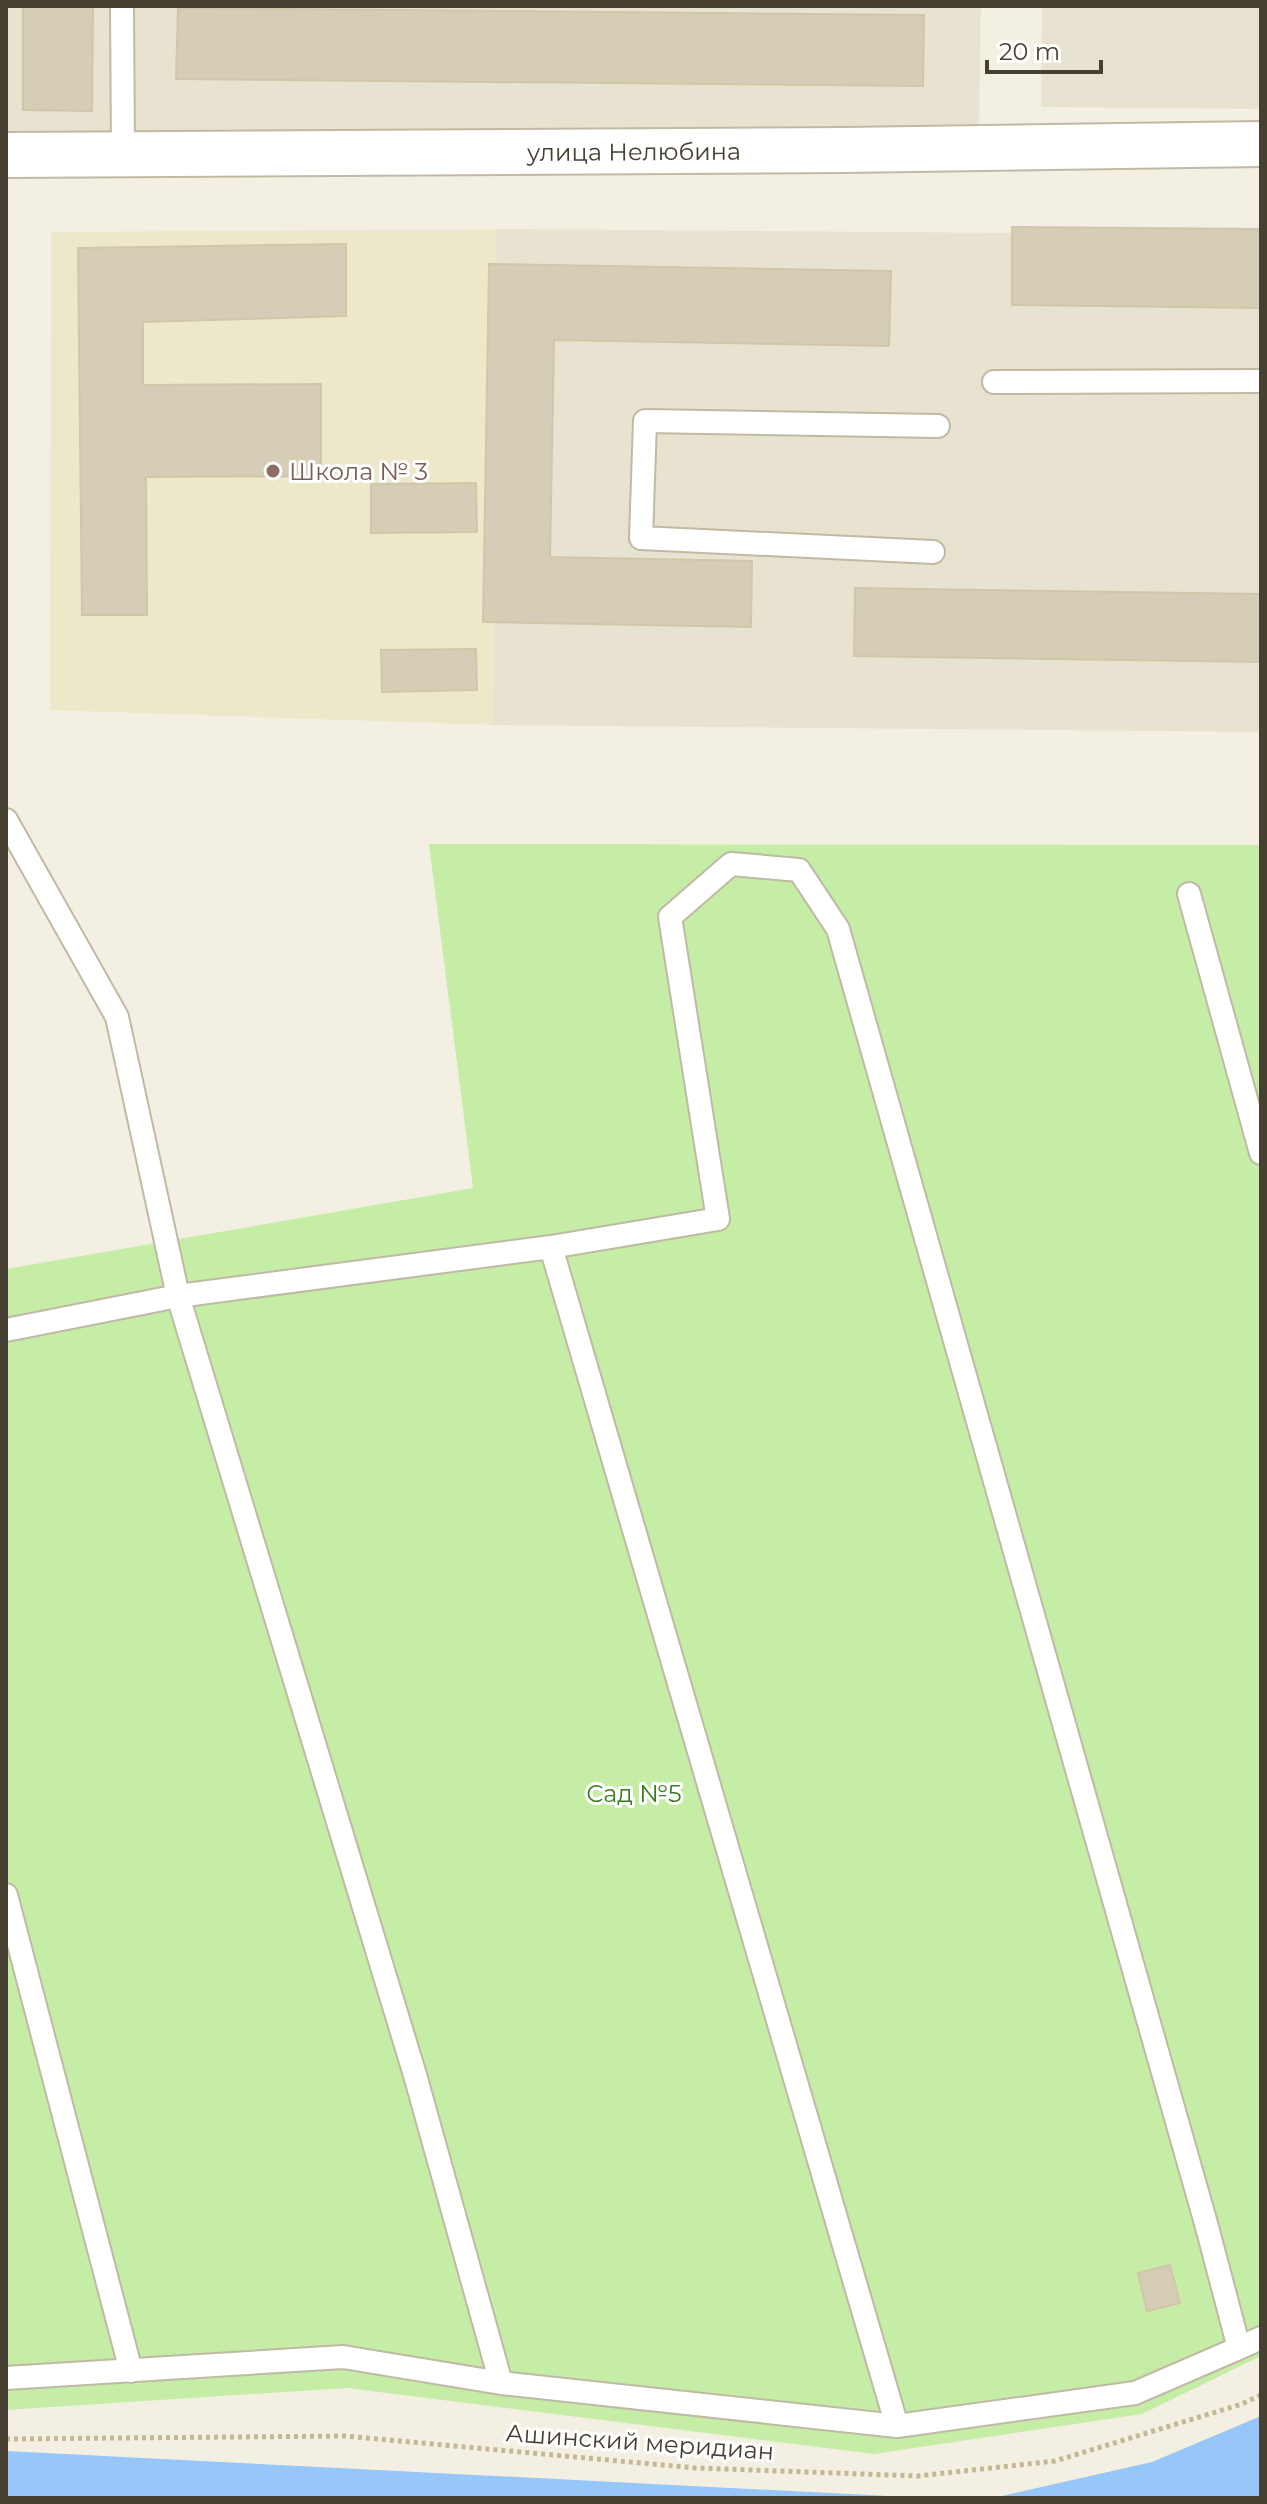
<svg xmlns="http://www.w3.org/2000/svg" width="1267" height="2504" viewBox="0 0 1267 2504" font-family="Montserrat,sans-serif">
	<rect width="100%" height="100%" fill="#f3f0e3"/>
	<path fill="#e8e3d0" d="M6,6H981L979,126L6,144Z
		M1042,6H1261V109L1041,107Z
		M496,229L1261,235V732L493,725Z"/>
	<path fill="#eee8cb" d="M496,229L493,725L50,710L51,232Z"/>
	<path fill="#c5eda6" d="M429,844L1261,845V2356L1142,2414L874,2454L347,2388L6,2410V1269L473,1188Z"/>
	<path fill="#97c6f8" d="M1261,2416V2498H993L1152,2462Z
		M6,2451L927,2498H6Z"/>
	<path fill="#d6cdb7" stroke="#d2c6a9" stroke-width="2" d="M23,6H93L92,111L23,110Z
		M178,8L924,15L923,86L176,79Z
		M1012,227L1261,229V308L1012,305Z
		M346,244V316L143,322V385L321,384V476L146,477L147,615H82L78,248Z
		M489,264L891,271L889,346L554,340L550,557L752,561L751,627L483,622Z
		M476,483L477,532L371,533V484Z
		M855,588L1261,594V662L854,656Z
		M476,649L477,690L382,692L381,650Z
		M1170,2265L1180,2303L1147,2311L1138,2273Z"/>
	<g fill="none" stroke-linecap="round" stroke-linejoin="round">
		<defs>
			<path id="lane" d="M122,6L123,154
				M994,382L1261,381
				M933,552L641,538L645,421L938,426
				M6,820L117,1017L178,1296L6,1330
				M1189,894L1261,1153
				M551,1247L897,2426
				M6,1895L131,2371
				M6,2378L343,2357L501,2383L897,2426L1135,2393L1239,2348
				M501,2383L415,2075L178,1296L551,1247L718,1219L670,917L731,864L799,870L838,929L1207,2227L1239,2348L1261,2338"/>
			<g id="street">
				<path id="s1" d="M6,155L845,150L1261,144"/>
			</g>
		</defs>
		<use href="#lane" stroke="#c0b9a4" stroke-width="26"/>
		<use href="#street" stroke="#c0b9a4" stroke-width="48"/>
		<path stroke="#c3b794" stroke-width="5" stroke-dasharray="4 4" stroke-linecap="butt" d="M6,2439L345,2436L696,2468L918,2476L1055,2461L1242,2404L1261,2395"/>
		<use href="#lane" stroke="#fff" stroke-width="22"/>
		<use href="#street" stroke="#fff" stroke-width="44"/>
	</g>
	<circle fill="#8d6e63" stroke="#fff" stroke-width="3" cx="273" cy="471" r="8"/>
	<g text-anchor="middle" dominant-baseline="central" stroke-width="6" stroke-linejoin="round" paint-order="stroke">
		<g font-size="24" fill="#464032" stroke="#fff">
			<text stroke="none"><textPath href="#s1" startOffset="628">улица Нелюбина</textPath></text>
			<text transform="translate(640 2442) rotate(4)">Ашинский меридиан</text>
		</g>
		<g font-size="24" fill="#785e54" stroke="#fff" text-anchor="start">
			<text x="289" y="471">Школа № 3</text>
		</g>
		<g font-size="24" fill="#397d20" stroke="#fff">
			<text x="634" y="1793">Сад №5</text>
		</g>
	</g>
	<rect width="1267" height="2504" fill="none" stroke="#464032" stroke-width="16"/>
	<path d="M987 60v12h114v-12" fill="none" stroke="#464032" stroke-width="4"/>
	<text x="999" y="60" font-size="24" fill="#464032" stroke="#ffffff" stroke-width="6" paint-order="stroke">20 m</text>
</svg>
